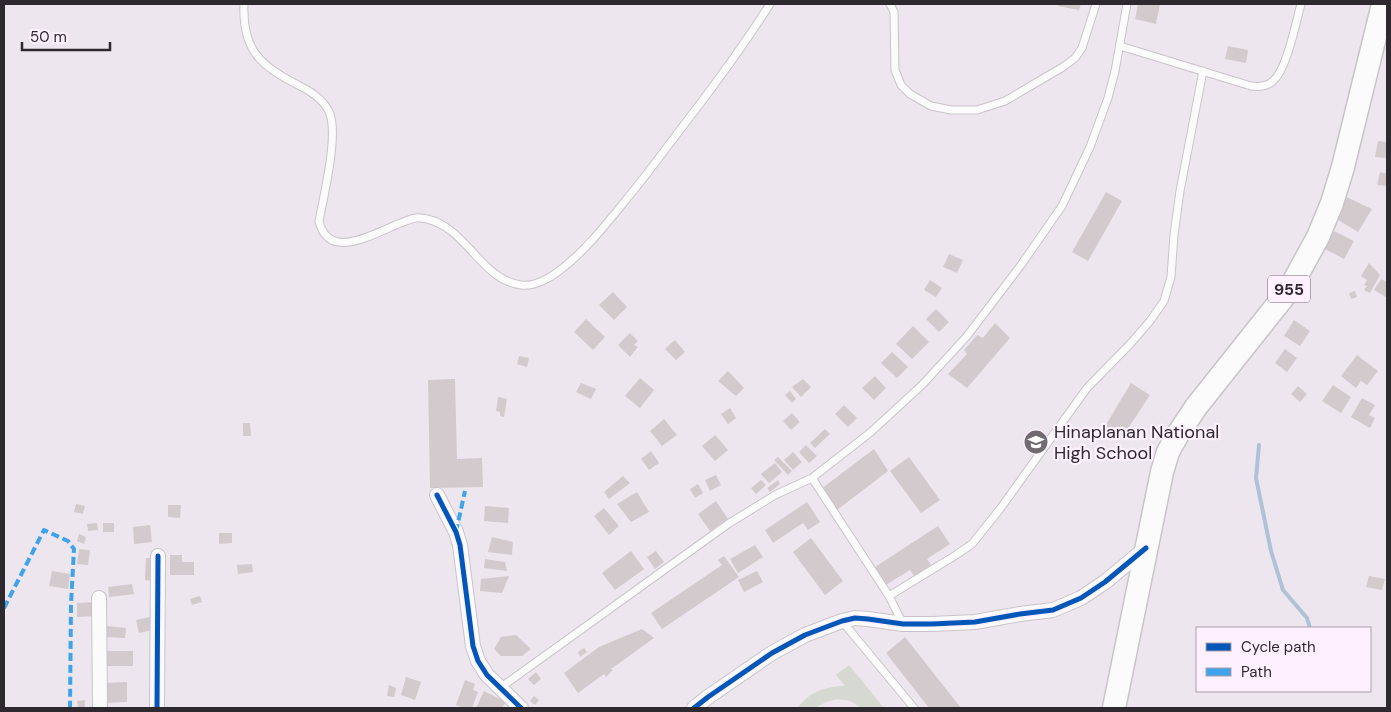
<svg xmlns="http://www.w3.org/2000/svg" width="1391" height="712" viewBox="0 0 1391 712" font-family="'DM Sans',sans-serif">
	<rect width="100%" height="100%" fill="#eee6ee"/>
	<path fill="#d6d9d1" d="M849,665L884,708H859L860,707L850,701L838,699L826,702L815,708H798C808,692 827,686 845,686L836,675Z"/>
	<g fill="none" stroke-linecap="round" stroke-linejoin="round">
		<path stroke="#afc2d7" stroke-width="4" d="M1259,445L1256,478L1271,551L1283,590L1307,618L1310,628"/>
	</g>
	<path fill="#d2cacc" d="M1059,4H1081L1079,10L1058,6Z
		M1138,4H1160L1156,24L1135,19Z
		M1228,46L1248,50L1246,63L1225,59Z
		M1378,141L1387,142V158L1375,157Z
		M1380,172L1387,174V186L1377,185Z
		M1106,192L1122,201L1088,261L1072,252Z
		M1342,195L1372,209L1358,232L1335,218Z
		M1334,231L1354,241L1344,259L1325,249Z
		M949,254L963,260L957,273L943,267Z
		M1369,263L1380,275L1370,293L1364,290L1367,286L1364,285L1367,280L1361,276Z
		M1381,279L1387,282V295L1386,297L1374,290Z
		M930,280L942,288L936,297L924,290Z
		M1355,291L1357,297L1351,299L1349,293Z
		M613,292L627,307L614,320L599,305Z
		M936,309L949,322L939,332L926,319Z
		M586,319L605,337L593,350L574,332Z
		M1294,320L1310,331L1300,346L1284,336Z
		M995,323L1010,338L967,388L948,374L967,354L964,350L977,335L983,338Z
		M913,326L929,342L912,359L896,344Z
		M630,333L638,341L634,345L638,347L630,357L618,345Z
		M675,340L685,352L676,360L665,349Z
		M1285,349L1297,358L1287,372L1275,363Z
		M892,352L908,367L897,378L881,363Z
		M1357,355L1378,371L1367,385L1361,381L1356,388L1341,376Z
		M519,356L529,358L527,367L517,364Z
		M728,371L744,388L736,396L718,381Z
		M875,376L886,388L874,400L862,388Z
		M640,378L654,390L640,408L625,396Z
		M455,379L457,459L482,458L483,487L430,488L428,380Z
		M803,379L811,387L801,397L792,387Z
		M581,383L596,389L591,399L576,392Z
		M1131,383L1150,395L1121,439L1104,428Z
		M1333,385L1351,397L1341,413L1322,401Z
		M1298,386L1307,394L1300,402L1291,394Z
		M790,391L796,399L792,403L785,395Z
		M498,397L507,399L504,417L500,416V412L496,411Z
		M1362,398L1375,405L1369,415L1375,418L1370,428L1351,417Z
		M844,405L857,418L848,427L835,414Z
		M730,408L736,418L728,424L721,414Z
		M792,413L800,422L791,430L783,421Z
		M664,419L677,435L662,446L650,431Z
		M243,423H250L251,436H243Z
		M825,429L830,434L815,448L810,443Z
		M715,435L728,450L715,461L702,446Z
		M806,445L817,456L809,463L799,452Z
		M874,449L888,471L837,510L821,489Z
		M651,451L659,463L649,470L641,459Z
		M793,452L802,462L793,470L784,460Z
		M778,457L792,471L788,475L774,460Z
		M909,457L940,500L921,513L890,471Z
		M775,463L782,472L769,483L761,474Z
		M716,475L721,485L710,491L705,480Z
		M623,476L630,483L609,499L604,492Z
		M761,480L766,485L756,494L751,488Z
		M778,480L780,484L770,492L767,488Z
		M698,484L703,493L695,498L690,489Z
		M637,492L649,512L631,522L617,504Z
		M716,501L728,519L710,531L698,514Z
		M807,502L820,522L808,530L803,523L773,543L765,530Z
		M76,504L85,506L83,514L74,512Z
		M168,505H181L180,518L168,517Z
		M485,506L509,508L508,523L484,521Z
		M604,508L619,526L609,535L594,516Z
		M97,523L98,530L88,531L87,524Z
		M103,523H114V532H103Z
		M150,525L152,542L134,544L133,527Z
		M938,526L950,544L927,559L931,565L914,576L910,570L886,585L875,567Z
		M219,533H232V543L219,544Z
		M79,534L86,537L84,544L77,541Z
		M492,537L513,542L512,555L488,552Z
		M811,538L843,581L825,595L793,552Z
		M755,545L763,557L738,573L730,559Z
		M79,549L90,550L88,565L77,564Z
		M631,551L644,569L615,590L602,573Z
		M656,551L664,562L655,569L647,557Z
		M170,555H182V562H194V575H170Z
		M724,556L739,577L662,629L651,613L722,565L718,560Z
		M146,558H157L156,581L145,580Z
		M485,559L505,562L507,571L484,568Z
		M252,564L253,572L238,574L237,565Z
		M52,571L70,574L68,589L49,586Z
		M757,571L763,582L744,592L738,580Z
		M509,576L502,593L480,591L481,579Z
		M1369,576L1385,579L1382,590L1366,587Z
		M132,584L134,594L109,597L108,587Z
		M200,596L202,602L192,605L190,599Z
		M96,602V616L77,617V603Z
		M154,616L157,629L139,633L136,620Z
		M107,626L126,628L125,638L106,637Z
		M642,629L654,638L611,669L613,670L606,677L604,674L578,693L564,673L599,647Z
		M516,635L531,649L522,656H501L494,649L501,637Z
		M905,637L961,708H929L886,653Z
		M584,648L587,652L580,657L578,652Z
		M106,651H133V666H106Z
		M536,672L541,679L534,685L528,679Z
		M406,677L421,682L415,700L401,695Z
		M465,680L475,684L473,690L478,692L472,708H463L456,705Z
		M127,682V702L105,703V683Z
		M389,685L396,688L394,697L387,696Z
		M484,691L506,702L502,708H476Z
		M534,696L539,700L535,705L530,701Z
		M85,700V708H78L77,701Z"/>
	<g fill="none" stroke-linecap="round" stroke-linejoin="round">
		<defs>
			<path id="service" d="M244,4C242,51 261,66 300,86C312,92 325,101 330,114C338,137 324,195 319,221C330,269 390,222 416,218C420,217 424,219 427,219C467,228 481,280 521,285C534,287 550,278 559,271C588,249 611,218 634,190C655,164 675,136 696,109C722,75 747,40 770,4
				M890,4L894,12L895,70L901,85L910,94L931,106L951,110H977L1005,101L1063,67L1075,58L1082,48L1096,4
				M1120,46L1251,86C1259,87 1267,87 1273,81C1287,69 1296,22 1301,4
				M812,478L889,596L903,624
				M889,596L956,555L972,544L1000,509L1087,388L1131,343L1150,321L1164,301L1171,277L1174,235L1180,191L1203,71
				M842,621L914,708
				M500,688L728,524L775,495L812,478L871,432L923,384L967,336L1021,265L1062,206L1090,147L1108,98L1115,71L1127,4"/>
			<path id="minor" d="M437,495L456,532L460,545L473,646L478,661L487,675L521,708
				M99,598L100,708
				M157,708L158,556
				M694,708L708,697L772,653L805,635L842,621L855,618L868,619L903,624H932L975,622L1020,614L1053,610L1081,598L1105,582L1146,548"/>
			<path id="primary" d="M1114,708L1162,472L1168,452L1178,434L1196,407L1289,290L1318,237L1332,203L1343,167L1383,4"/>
		</defs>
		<use href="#service" stroke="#c9c4c9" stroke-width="9"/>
		<use href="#minor" stroke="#c9c4c9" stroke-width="16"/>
		<use href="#primary" stroke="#c9c4c9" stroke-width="25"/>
		<use href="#service" stroke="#fcfbfc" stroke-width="7"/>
		<use href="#minor" stroke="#fcfbfc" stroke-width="14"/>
		<use href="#primary" stroke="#fcfbfc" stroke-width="22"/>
		<path stroke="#3ea3eb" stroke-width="4" stroke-dasharray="8 4" stroke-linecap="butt" d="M456,532L465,491
			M4,608L44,530L68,541L74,549L71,604L70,708"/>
		<defs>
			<path id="cycleway" d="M437,495L456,532L460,545L473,646L478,661L487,675L521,708
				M157,708L158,556
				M694,708L708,697L772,653L805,635L842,621L855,618L868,619L903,624H932L975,622L1020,614L1053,610L1081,598L1105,582L1146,548"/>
		</defs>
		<use href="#cycleway" stroke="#fef0ff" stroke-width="8"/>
		<use href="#cycleway" stroke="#0057b8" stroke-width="5"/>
	</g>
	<defs>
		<symbol id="school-disc" viewBox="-11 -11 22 22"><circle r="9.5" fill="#716b71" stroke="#fef0ff"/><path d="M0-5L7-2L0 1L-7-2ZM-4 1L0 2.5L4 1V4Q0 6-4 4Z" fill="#fff"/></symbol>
	</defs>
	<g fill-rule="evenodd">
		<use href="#school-disc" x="1022" y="428" width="28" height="28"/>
	</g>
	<g text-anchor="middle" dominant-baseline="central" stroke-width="4.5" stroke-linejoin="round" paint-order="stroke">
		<rect fill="#fef0ff" stroke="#6c656d" stroke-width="1" x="1268" y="275.5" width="42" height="27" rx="4"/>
		<g font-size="16" font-weight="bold" fill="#2e292e">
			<text x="1289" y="289">955</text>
		</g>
		<g font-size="18" fill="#2e292e" stroke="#fef0ff" text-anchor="start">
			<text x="1054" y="432">Hinaplanan National<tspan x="1054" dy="21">High School</tspan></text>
		</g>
	</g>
	<rect width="1391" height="712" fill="none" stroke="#2e292e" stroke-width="10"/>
	<rect x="1196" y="627" width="175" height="65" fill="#fef0ff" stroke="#aba0ab"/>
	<rect x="1206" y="643" width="25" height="8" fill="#0057b8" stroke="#aba0ab"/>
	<text x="1241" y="652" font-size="15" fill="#2e292e">Cycle path</text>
	<rect x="1206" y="668" width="25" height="8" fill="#3ea3eb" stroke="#aba0ab"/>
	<text x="1241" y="677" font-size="15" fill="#2e292e">Path</text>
	<path d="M22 42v8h88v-8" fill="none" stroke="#2e292e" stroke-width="2.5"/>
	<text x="30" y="42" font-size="15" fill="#2e292e" stroke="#fef0ff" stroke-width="4" paint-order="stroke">50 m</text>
</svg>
